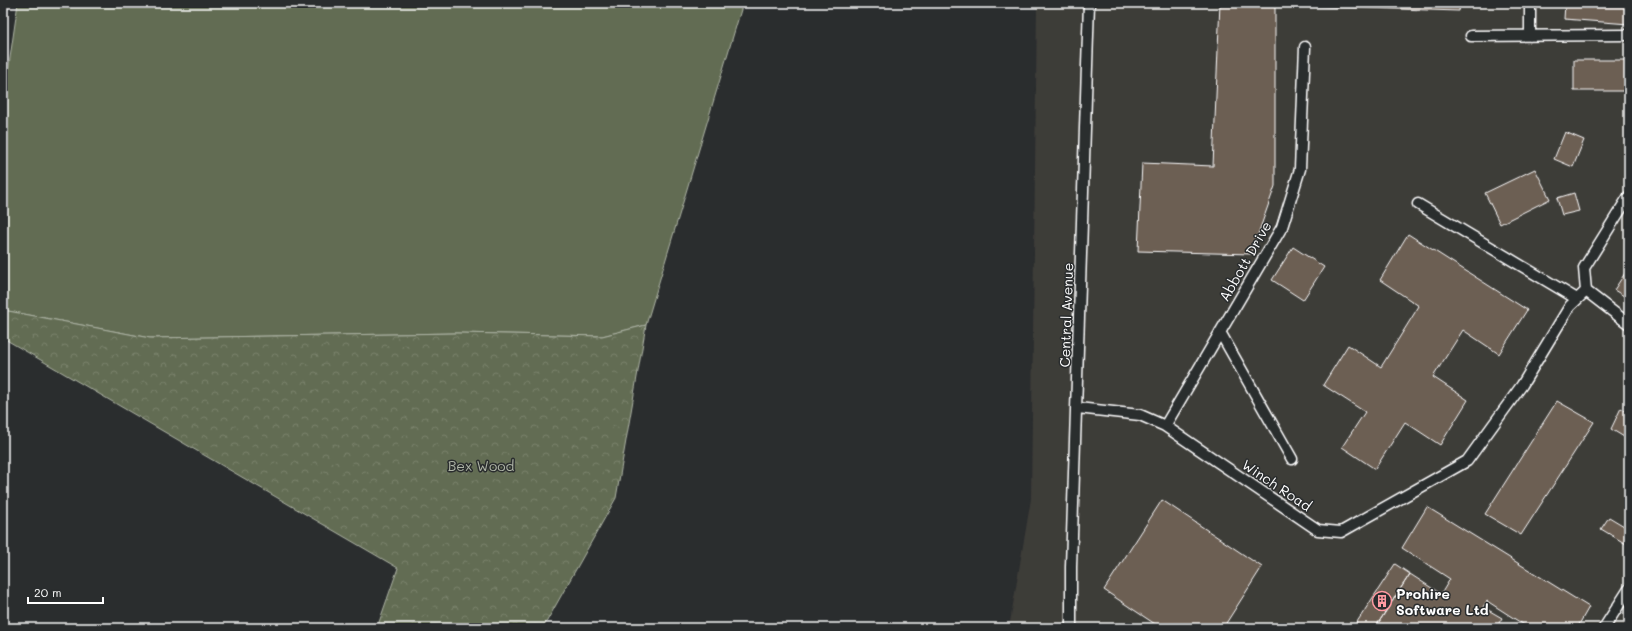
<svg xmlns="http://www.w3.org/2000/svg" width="1632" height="631" viewBox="0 0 1632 631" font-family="Mali,sans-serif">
	<defs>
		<pattern id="forest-crowns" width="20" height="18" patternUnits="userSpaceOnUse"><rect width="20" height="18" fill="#626c52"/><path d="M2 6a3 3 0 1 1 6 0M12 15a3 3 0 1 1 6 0" fill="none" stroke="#7a826c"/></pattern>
	</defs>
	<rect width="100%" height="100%" fill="#2a2d2e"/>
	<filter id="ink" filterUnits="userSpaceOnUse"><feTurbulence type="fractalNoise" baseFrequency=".025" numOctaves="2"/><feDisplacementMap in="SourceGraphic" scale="8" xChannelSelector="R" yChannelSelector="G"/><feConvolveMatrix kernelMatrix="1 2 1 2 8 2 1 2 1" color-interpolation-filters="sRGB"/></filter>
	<g filter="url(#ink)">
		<path fill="#3e3c39" d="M1037,3H1629V628H1009L1031,499Z"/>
		<path fill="#626c52" stroke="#b0b6a8" d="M18,3H743L646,325L602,336L457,333L150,338L3,310V106Z"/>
		<path fill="url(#forest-crowns)" stroke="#b0b6a8" d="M3,310L150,338L457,333L602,336L646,325L616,498L543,628H377L398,568L3,338Z"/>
		<path fill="#6c5e53" stroke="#fff" d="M1220,3H1460L1459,11L1275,5V186L1251,254L1138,251L1142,163L1213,166Z
			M1565,3H1629V24L1564,19Z
			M1574,60H1629V91H1574Z
			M1565,132L1584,140L1573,167L1554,159Z
			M1535,169L1550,199L1500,224L1485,193Z
			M1574,193L1579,211L1562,215L1557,198Z
			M1408,234L1527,310L1499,354L1463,330L1433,377L1468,400L1440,445L1405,422L1375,469L1342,447L1365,412L1323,385L1348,345L1381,367L1419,306L1380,280Z
			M1293,247L1324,267L1303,300L1272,280Z
			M1629,267V299L1614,290Z
			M1557,401L1594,422L1521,535L1485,514Z
			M1621,408L1629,413V440L1611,429Z
			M1162,500L1262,567L1223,628H1161L1104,590Z
			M1427,507L1589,607L1577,628H1529L1487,601L1483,607L1502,618L1496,628H1412L1406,624L1403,628H1375L1410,574L1441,594L1450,579L1402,548Z
			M1609,517L1629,529V539L1626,544L1601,529Z
			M1395,564L1410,574L1375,628H1353Z"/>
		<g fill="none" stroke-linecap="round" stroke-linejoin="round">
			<defs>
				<path id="service" d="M1471,36L1629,35
					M1530,36V3
					M1418,204L1577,299
					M1586,291L1584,268L1629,196
					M1586,291L1629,324
					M1220,332L1292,459
					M1078,408L1140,415L1165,426L1318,530L1341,532L1467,461L1522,385L1570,306L1586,291
					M1165,426L1282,227L1300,169L1305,47
					M1071,628V567L1089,3
					M1604,628L1629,589"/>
			</defs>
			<use href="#service" stroke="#fff" stroke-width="13"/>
			<use href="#service" stroke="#2a2d2e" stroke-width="10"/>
		</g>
	</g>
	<defs>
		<symbol id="building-ring" viewBox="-11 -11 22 22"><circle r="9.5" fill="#2a2d2e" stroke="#ff9aa2" stroke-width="1.5"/><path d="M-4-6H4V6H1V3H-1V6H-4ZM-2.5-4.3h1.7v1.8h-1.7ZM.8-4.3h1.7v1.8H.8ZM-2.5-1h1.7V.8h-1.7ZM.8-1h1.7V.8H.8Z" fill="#ff9aa2"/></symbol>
	</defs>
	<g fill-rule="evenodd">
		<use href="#building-ring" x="1371" y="590" width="22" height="22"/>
	</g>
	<g text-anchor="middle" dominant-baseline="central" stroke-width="3" stroke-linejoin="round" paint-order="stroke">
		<g font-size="14" fill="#fff" stroke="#2a2d2e">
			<text transform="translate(1245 261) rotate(-60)">Abbott Drive</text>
			<text transform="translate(1066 315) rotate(-88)">Central Avenue</text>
			<text transform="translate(1277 485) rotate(34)">Winch Road</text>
		</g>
		<g font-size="14" fill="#b0b6a8" stroke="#2a2d2e">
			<text x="481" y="465">Bex Wood</text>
		</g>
		<g font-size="14" font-weight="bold" fill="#fff" stroke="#2a2d2e" text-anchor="start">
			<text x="1396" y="593">Prohire<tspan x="1396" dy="16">Software Ltd</tspan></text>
		</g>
	</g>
	<rect width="1632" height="631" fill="none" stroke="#2a2d2e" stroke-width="16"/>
	<rect x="8" y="8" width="1616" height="615" fill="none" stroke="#fff" stroke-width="1.5" filter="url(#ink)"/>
	<path d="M28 597v6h75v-6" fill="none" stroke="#ffffff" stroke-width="2"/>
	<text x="34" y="597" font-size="12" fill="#ffffff" stroke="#2a2d2e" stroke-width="3" paint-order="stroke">20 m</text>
</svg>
